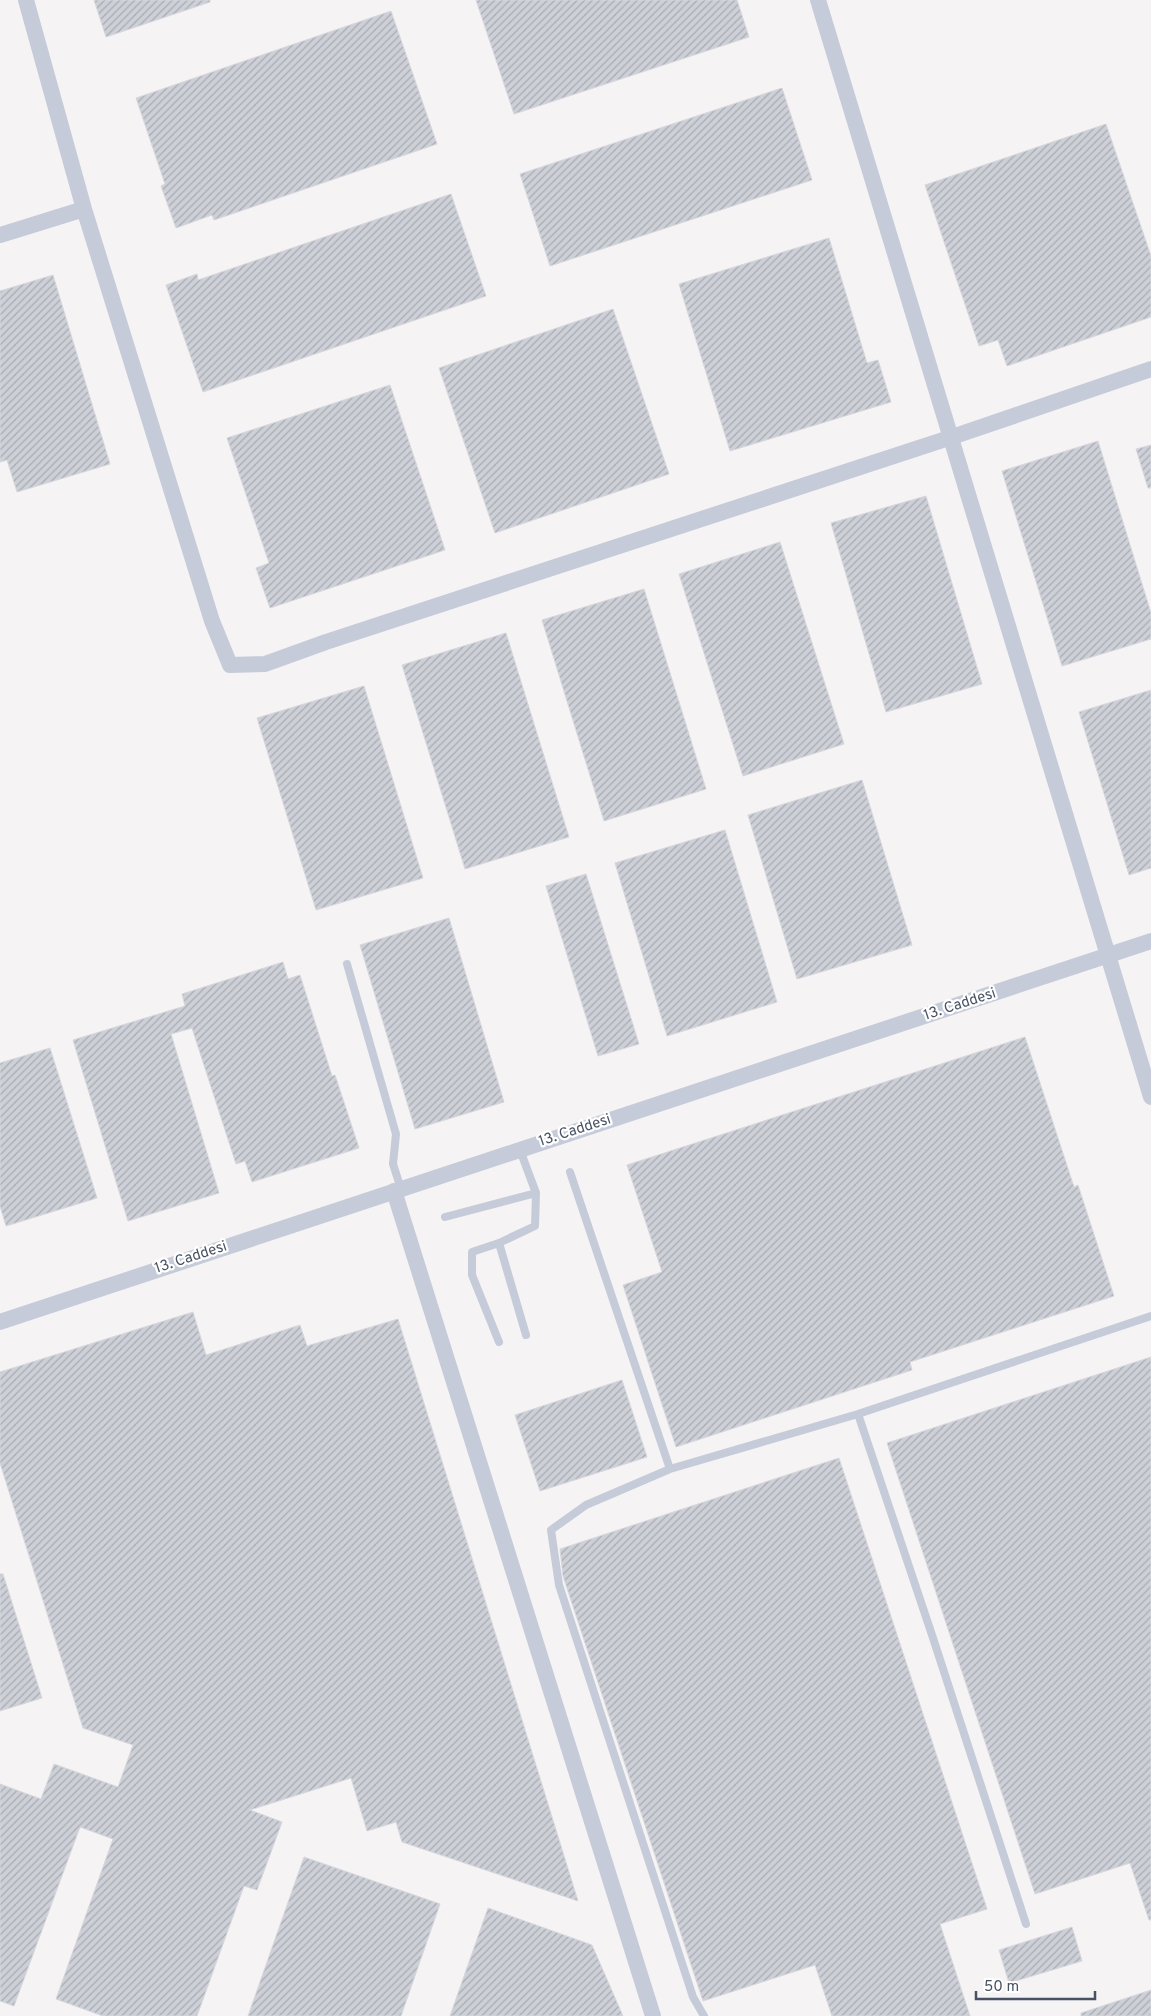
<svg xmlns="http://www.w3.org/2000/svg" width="1151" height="2016" viewBox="0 0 1151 2016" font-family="Overpass,sans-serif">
	<defs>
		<pattern id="building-hatch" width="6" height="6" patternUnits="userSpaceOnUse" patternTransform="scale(1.25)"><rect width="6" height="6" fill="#ced0d8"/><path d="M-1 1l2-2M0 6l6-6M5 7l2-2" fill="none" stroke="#a9abb3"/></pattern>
	</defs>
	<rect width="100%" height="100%" fill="#f5f3f3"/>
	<path fill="url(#building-hatch)" stroke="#d6d7de" d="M94,0H210V2L106,37Z
		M476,0H737L749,37L514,114Z
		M391,11L437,144L214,220L212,215L176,228L161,186L165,184L136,98Z
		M782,88L812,180L550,266L520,174Z
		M1106,124L1151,256V317L1007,366L998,340L979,346L925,185Z
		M451,194L486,296L203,392L166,285L197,274L198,280Z
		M829,238L867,363L878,360L891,402L730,451L679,284Z
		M53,275L110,464L17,492L7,460L0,462V291Z
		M613,309L669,474L495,533L439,368Z
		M390,385L445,550L270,608L256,568L269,563L227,438Z
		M1098,441L1151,613V639L1062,666L1002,471Z
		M1151,445V488H1148L1136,449Z
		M926,496L982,684L886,712L831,523Z
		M780,542L844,744L743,776L679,574Z
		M644,589L706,789L604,821L542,620Z
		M506,633L569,837L465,869L402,665Z
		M364,686L423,878L316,910L257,718Z
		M1151,690V868L1129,875L1079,712Z
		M862,780L912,945L797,979L748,815Z
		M725,830L777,1002L667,1036L615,863Z
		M586,874L639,1044L598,1056L546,886Z
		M449,918L504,1102L415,1129L360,945Z
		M283,962L288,979L300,975L332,1076L335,1075L359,1148L252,1182L245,1161L236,1164L192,1028L171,1034L219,1193L128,1221L73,1040L185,1006L182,994Z
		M1025,1037L1074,1187L1078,1185L1114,1296L910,1362L912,1370L676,1447L623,1285L662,1272L627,1165Z
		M50,1048L97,1198L6,1226L0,1206V1063Z
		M193,1312L206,1355L300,1325L307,1346L398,1319L578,1901L402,1842L396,1822L367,1831L351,1778L250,1810L282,1822L257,1890L244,1886L197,2016H103L56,1999L113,1839L80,1827L14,2006L0,2001V1784L41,1799L54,1764L118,1787L133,1745L83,1728L0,1463V1372Z
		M1151,1357V1920H1149L1130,1863L1035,1894L887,1443Z
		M622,1380L647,1457L540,1491L515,1415Z
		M839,1458L987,1909L940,1924L970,2016H832L815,1965L703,2001L563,1576L560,1549Z
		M0,1574H3L42,1698L0,1711Z
		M304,1857L440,1904L401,2016H248Z
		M488,1908L592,1945L623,2016H450Z
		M1072,1927L1082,1961L1009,1983L999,1950Z
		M1151,1990V2016H1081V2013Z"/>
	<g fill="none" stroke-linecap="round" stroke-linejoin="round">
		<path stroke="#c5cbd8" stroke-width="8" d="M347,964L396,1134L393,1164L401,1189
			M570,1172L670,1469
			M445,1217L536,1193
			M499,1243L526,1335
			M499,1342L472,1275V1252L499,1243L535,1226L536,1193L520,1150
			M858,1414L933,1638L1026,1924
			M704,2016L693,1997L559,1585L551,1530L586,1505L670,1469L858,1414L1151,1316"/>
		<path stroke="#c5cbd8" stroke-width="16" d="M26,0L84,209L212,621L230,665L265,664L326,642L949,438L1151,369
			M818,0L1151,1097
			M0,235L84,209
			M394,1191L653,2016
			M0,1322L1151,941"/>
	</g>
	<g text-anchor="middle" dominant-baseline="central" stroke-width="4.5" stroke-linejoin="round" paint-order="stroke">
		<g font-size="15" fill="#485163" stroke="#fff">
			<text transform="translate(960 1005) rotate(-18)">13. Caddesi</text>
			<text transform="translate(575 1131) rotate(-18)">13. Caddesi</text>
			<text transform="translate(191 1258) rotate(-18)">13. Caddesi</text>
		</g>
	</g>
	<path d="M976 1991v8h119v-8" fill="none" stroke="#485163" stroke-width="2.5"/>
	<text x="984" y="1991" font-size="15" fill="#485163" stroke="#ffffff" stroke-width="4" paint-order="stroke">50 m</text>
</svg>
